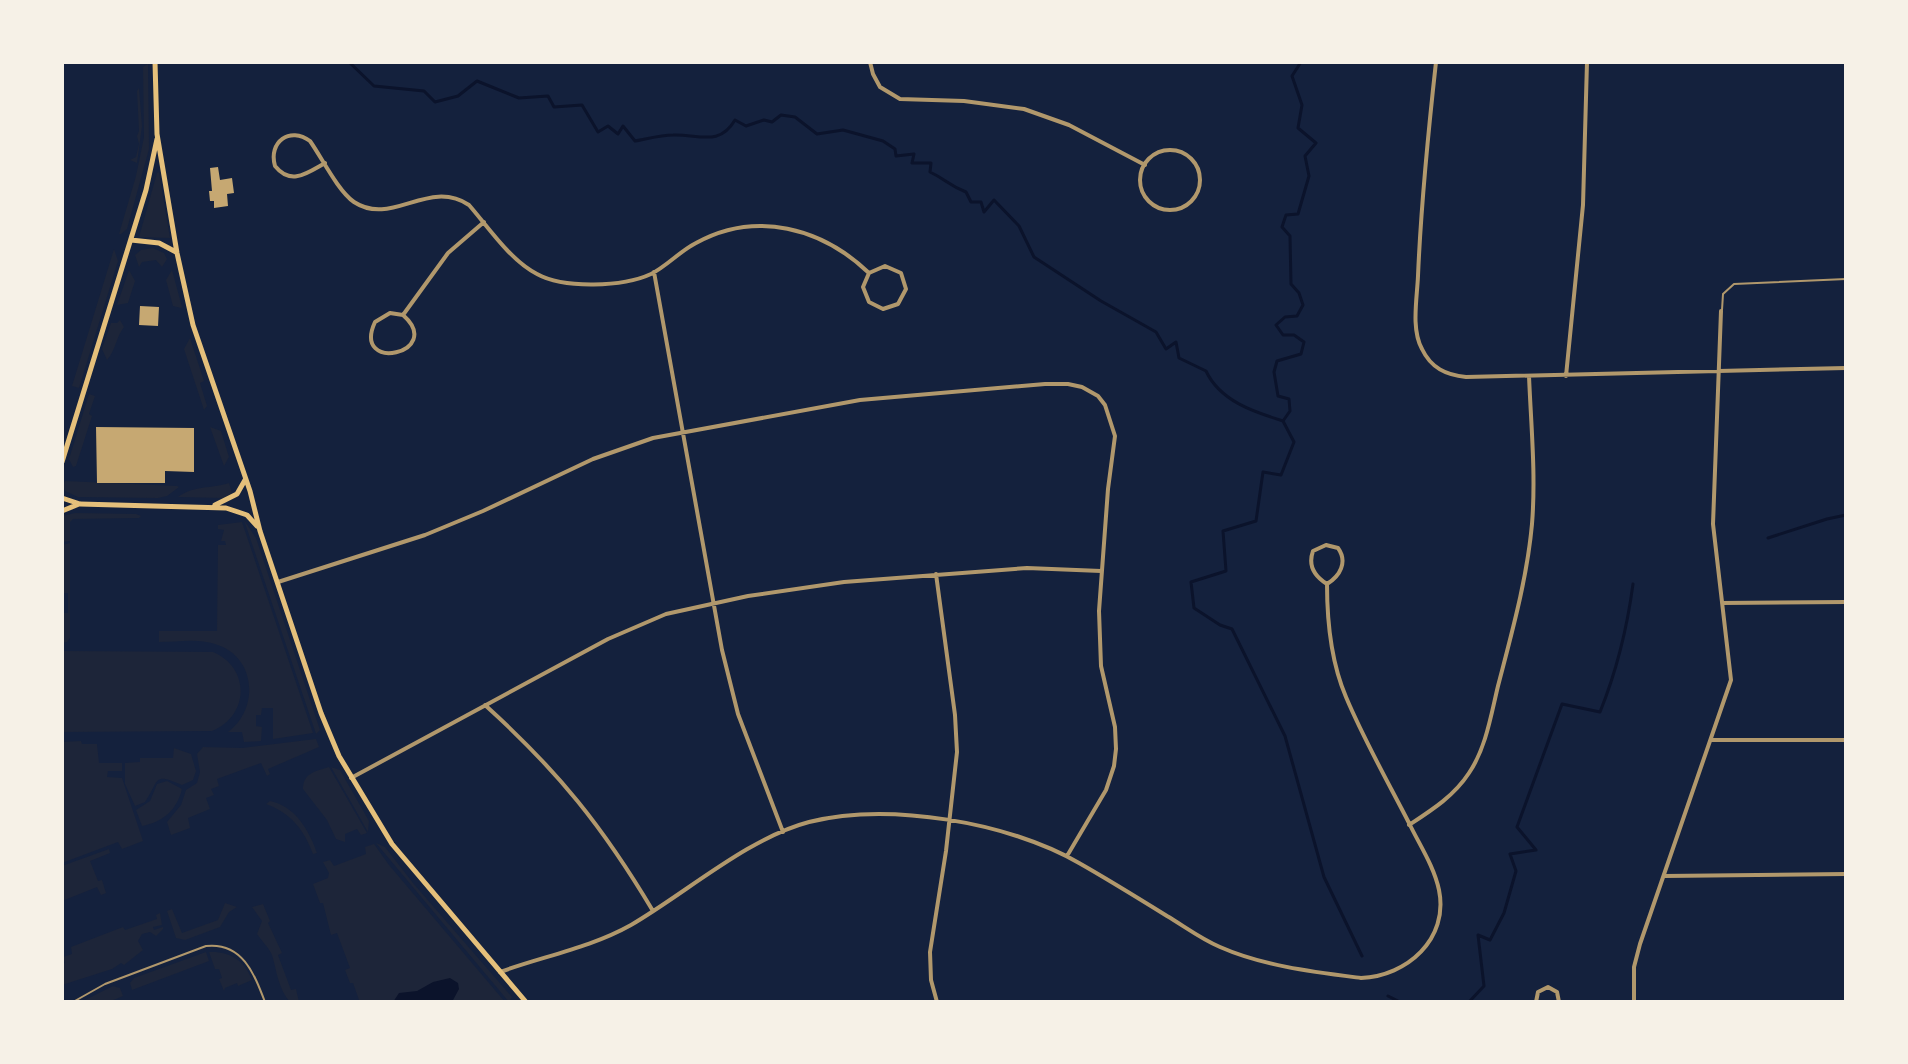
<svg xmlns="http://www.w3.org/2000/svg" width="1908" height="1064" viewBox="0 0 1908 1064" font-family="'Noto Serif',serif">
	<rect width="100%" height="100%" fill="#14213d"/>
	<path fill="#1d2539" d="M148,64L149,149L127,229L121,234H119L136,176L144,137L143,67Z
		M139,88L142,126L137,163L130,160L136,157L139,144L137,136L139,131L137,91Z
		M159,172L170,238L139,237L157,173Z
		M153,248L164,253L167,259L162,267L156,260L142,262L139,267L135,255L141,250Z
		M114,249L118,261L79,388L72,386Z
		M129,270L135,281L128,303L117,305Z
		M172,270L182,307L181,308L173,306L166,280Z
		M120,320L124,327C117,335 115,352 107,360L102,349L111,323H117Z
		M190,338L204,381L200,383L207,406L204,410L184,349Z
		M89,394L95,396L89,414L92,416L76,466L73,467L69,459Z
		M210,427L221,431L229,457L224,466Z
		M65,481L177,486L179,487L167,496L158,498L78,497L65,491L63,485Z
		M229,483L232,493L223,498L178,497C194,485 211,489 229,483Z
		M75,513L136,514L141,516L139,518L73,519L70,522V541L62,542V516Z
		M244,520L256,538L320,730L316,734Z
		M242,522L313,733L273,739V708H262L261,715H256V726L262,727L261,741L244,742L242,732H228C260,708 256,656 215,644C198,638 176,642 159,642V631H217L218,545H226L225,541H221L224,530L218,529V525Z
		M70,543V638L67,642L62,643V613H68V593H62V545Z
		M62,651L213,652C251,668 249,716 212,731L62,732Z
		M316,739L319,747L268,769L270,774L267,776L261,763L217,779L219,786L211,789L214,795L206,798L210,809L188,818L190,828L171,835L167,822L181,805L186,790L197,783L200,772L197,754L203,747L242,748Z
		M81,741L82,744H97L99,763H122V771H108L107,777L122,778L143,841L122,849L118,842L62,863V742Z
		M174,748L191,754L196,771L193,780L182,785C152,772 160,780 145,802L135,806L125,784V763L140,762V758H173Z
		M329,767L367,833L361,835L357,829L345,834V842L336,839L327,820L303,789C303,773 316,771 329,767Z
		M331,767L340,770L369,821L368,832Z
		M167,781L182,789C177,810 163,822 142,826L136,810L150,801L157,784Z
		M270,801C295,806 309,830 317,853L313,854C304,830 291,813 266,804Z
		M376,843L385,847L413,883L512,997L509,1002Z
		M374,844L389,865L505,1002H357L359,1000L353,983H350L345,970L350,968L337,933L331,935L323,903H320L313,884L328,878L329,873L323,862L330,860L334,866L366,854L365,847Z
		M109,849L110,853L90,861L98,881L102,880L106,893L101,895L97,887L62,901V866Z
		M225,903L237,907L229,912L220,927L185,940L176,938L167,911L172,909L182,933L218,920Z
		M263,904L270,921L268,923L282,953L278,955L291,990L296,989L299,1002H290C278,988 277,972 272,955C269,948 261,940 257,934L262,921L252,907Z
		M160,913L162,925L153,927L154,930L163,927V929L156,936L150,932L142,934L138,941L143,950L124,965L121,963L112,969L62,985V964L65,963L63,957L72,954L71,947L123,927L125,930L157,919L156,915Z
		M206,952L209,961L132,990L130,983L134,978Z
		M209,952C230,951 245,961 252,980L238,986L237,983L225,988L224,991L219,979L222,978L219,969H215Z
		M113,986L120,988L123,996L109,1002H81Z"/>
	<path fill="#0b132b" d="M450,978L458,983L459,989L452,1002H393L399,993L417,991L433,982Z"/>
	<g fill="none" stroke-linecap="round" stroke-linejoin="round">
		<path stroke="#0b132b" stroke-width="3" d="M349,62L374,86L424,91L435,102L458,96L477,81L519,98L548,96L554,107L582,105L598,132L608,126L618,134L623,126L635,141C647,139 660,135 673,135C699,134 719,147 735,120L746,126L764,120L772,122L781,115L795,117L817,134L843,130L883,141L895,149L896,156L914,154L912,163H931L930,172C945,179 948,185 966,192L971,202H981L984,212L994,200L1019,226L1034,257L1101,301L1156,332L1166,349L1176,342L1179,358L1206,371C1220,401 1254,412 1283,421
			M1301,62L1292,76L1302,105L1298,128L1316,143L1305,156L1309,176L1298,214L1286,215L1282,227L1290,236L1291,284L1299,293L1303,305L1297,316L1285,317L1276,325L1283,335H1294L1304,342L1301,354L1277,361L1274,372L1278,396L1289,399L1290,411L1283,421L1294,442L1281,475L1263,472L1256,521L1223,531L1226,571L1191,582L1194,608L1220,625L1232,629L1285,736L1324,877L1362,956
			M1768,538L1827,519L1846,515
			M1388,996L1400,1002
			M1469,1002L1484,986L1478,935L1490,940L1504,913L1516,871L1510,854L1536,850L1517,827L1562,704L1600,712C1617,670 1627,629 1633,584"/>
	</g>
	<path fill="#c6a872" d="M218,167L220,180L232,178L234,193L227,194L228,206L214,208V201H210L209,191H212L210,168Z
		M140,306L159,307L158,326L139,325Z
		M96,427L194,428V472L165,471V483H97Z"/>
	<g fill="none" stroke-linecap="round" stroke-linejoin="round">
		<path stroke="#b1986c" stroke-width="2" d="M1722,310L1723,294L1734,284L1846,279
			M73,1002L105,984L206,946C242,942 254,973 265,1002"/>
		<path stroke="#b1986c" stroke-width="4" d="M870,62L873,74L880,87L900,99L964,101L1024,109L1069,125L1145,165
			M1436,62C1428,134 1421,204 1418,276C1417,299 1411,329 1422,349C1431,368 1446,375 1466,377L1846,368
			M1140 180a30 30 0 1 1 60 0a30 30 0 1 1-60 0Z
			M325,163C307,173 291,186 275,166C268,142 290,126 310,141C322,158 338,191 354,202C392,227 428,178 469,205C489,228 510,260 537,274C564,289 623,287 651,274C667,266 680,251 696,243C756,210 822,228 869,273L863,287L869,302L883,309L898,304L906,289L901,273L885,266L869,273
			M654,272L722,650L738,714L783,832
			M403,315C446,353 351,374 375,322L390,313L403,315L448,253L484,222
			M1566,376L1583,205L1587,62
			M936,574L955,715L957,752L946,851L930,952L931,980L937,1002
			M278,582L425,535L483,511L593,459L653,438L860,400L1045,384H1068L1082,387L1098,396L1105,405L1115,436L1108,489L1099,611L1101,666L1115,727L1116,749L1114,766L1106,790L1067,856
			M1722,603L1846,602
			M485,705C558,771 603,827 653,911
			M1712,740H1846
			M351,778L608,639L666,614L748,596L844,582L1027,568L1101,571
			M1409,825C1432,810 1454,796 1469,773C1486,748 1491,715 1498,686C1512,632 1527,579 1532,524C1536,475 1531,425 1529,376
			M1664,876L1846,874
			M500,972C544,956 590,948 631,925C686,893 748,838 809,822C888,802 1009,822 1079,863C1109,880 1138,898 1167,916C1184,926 1201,939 1220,947C1263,966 1314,972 1361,978C1407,976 1449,939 1439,890C1434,866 1419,844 1409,823C1388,782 1364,740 1346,697C1331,662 1327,622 1327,584C1314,576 1308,565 1313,551L1326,545L1338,548C1348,562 1340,576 1327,584
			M1536,1002L1538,992L1548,987L1557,992L1559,1002
			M1634,1002V967L1640,944L1731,680L1713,524L1721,311"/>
		<path stroke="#e5c07b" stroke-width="5" d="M155,62L157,134L177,253L193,325L250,491L260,531L321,713L339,756L392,844L526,1002
			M131,240L159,243L176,252
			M62,462L146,190L157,139
			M62,498L80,504L226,508L247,515L257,526
			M215,505L237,494L245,480
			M62,511L79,504"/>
	</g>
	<rect width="1908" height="1064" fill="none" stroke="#f6f1e7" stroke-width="128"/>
</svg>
